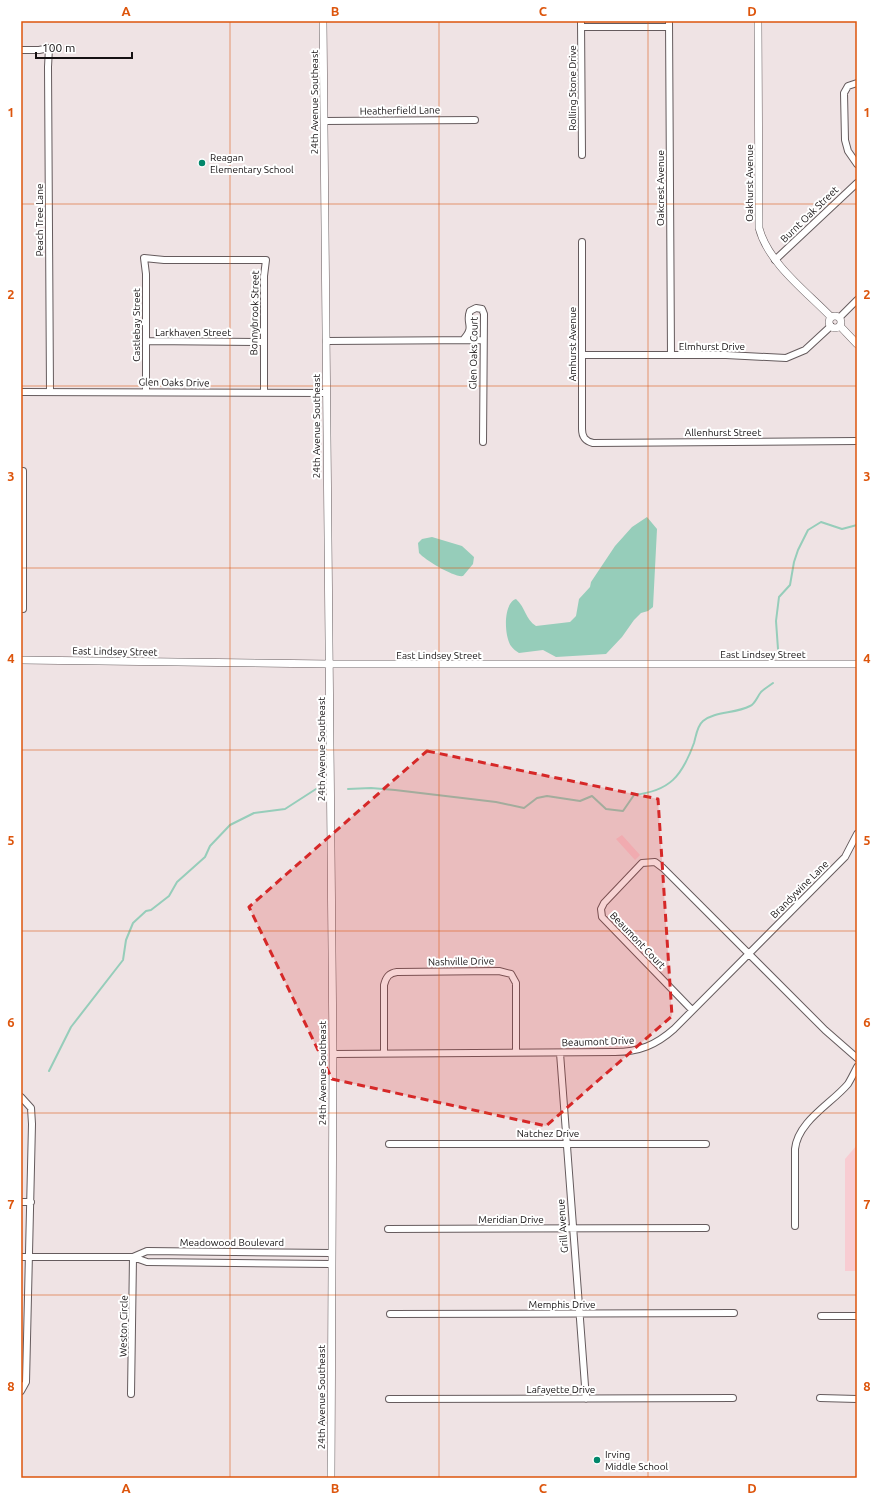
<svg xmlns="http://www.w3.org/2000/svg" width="878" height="1499" font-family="Ubuntu,sans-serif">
<rect width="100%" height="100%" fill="#efe3e4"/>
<path fill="#f8ccd2" d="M622 835 640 855 635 860 616 839Z
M857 1145V1271H845V1159Z"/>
<path fill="#96cdba" d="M647 517 657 529 653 607 648 611 641 613 634 620 622 637 606 654 556 657 543 650 519 653C516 651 513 649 511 646 504 636 503 603 516 599 526 608 525 619 536 626L570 622 576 616 579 599 590 587 591 582 615 546 632 527Z
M432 537 462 546 474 557 473 564 463 576C455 578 425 560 419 553L418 543 422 539Z"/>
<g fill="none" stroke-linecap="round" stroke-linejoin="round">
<path stroke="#96cdba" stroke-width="2" d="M778 649 776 621 779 597 790 585 794 562 798 550 808 530 821 522 842 529 857 525
M348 789 371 788 395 790 496 802 524 808 537 798 547 796 580 801 592 796 606 809 623 811 634 795C670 791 682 776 694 743 696 736 697 726 703 721 715 711 735 714 750 706 755 704 757 697 761 692 764 689 769 686 773 683
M49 1071 71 1027 123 960 126 940 133 923 146 911 151 910 169 896 177 882 205 857 210 846 230 825 254 813 285 809 316 789"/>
<defs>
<path id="minor" d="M581 21 582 155
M669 21 671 355
M582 27H669
M21 50H39L49 48 48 67 50 391
M857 83 848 86 844 93 845 140 848 151 857 164
M324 121 475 120
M582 242V429C582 437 585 441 593 443L857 441
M775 260 857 183
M840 317 857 300
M463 340C476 326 465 324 470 311L476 308 482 309 484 314 483 442
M147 341 263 342
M326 341 482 340
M582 355H726L786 358 805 350 831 326
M21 392 326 393
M146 392V274L144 258 164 260H266L264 276V393
M21 471H23V609H21
M692 1010 602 917 601 909 604 903 642 863 655 862 663 868 825 1030 857 1058
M384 1053V985C386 977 389 973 397 972L499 971 511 974 516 983V1052
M560 1053 586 1399
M333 1054 615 1052C639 1052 656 1045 674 1029L845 857 857 834
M21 1097 31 1108 32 1124 26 1382 21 1391
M389 1144H706
M21 1202H31
M795 1226V1149C798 1121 831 1104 848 1084 851 1079 854 1073 857 1067
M388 1229 706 1228
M21 1257H133L147 1262 331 1264
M133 1257 147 1251 331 1253
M390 1314 734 1313
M821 1316H857
M131 1394 133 1257
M820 1398 857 1399
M389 1399 733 1398"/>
<path id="tertiary" d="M323 21 333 1054 331 1478
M758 21 759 228C768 263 807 292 831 317
M829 322a6 6 0 1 1 12 0a6 6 0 1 1-12 0Z
M840 326 857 344
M21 660 330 664H857"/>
</defs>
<use href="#minor" stroke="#655b5d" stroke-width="8"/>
<use href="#tertiary" stroke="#655b5d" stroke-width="8"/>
<use href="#minor" stroke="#fff" stroke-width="6"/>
<use href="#tertiary" stroke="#fff" stroke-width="7"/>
</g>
<path fill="#d62828" fill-opacity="0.2" stroke="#d62828" stroke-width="3" stroke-dasharray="8 5" stroke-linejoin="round" d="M427 751 658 799 672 1016 546 1126 332 1079 249 907Z"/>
<path fill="none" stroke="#dd550c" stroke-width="1" stroke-opacity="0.55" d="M230 21V1478M439 21V1478M648 21V1478M21 204H857M21 386H857M21 568H857M21 750H857M21 931H857M21 1113H857M21 1295H857"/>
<g fill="#02876b" stroke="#fff" stroke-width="1.5">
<circle cx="202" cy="163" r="4"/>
<circle cx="597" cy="1460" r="4"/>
</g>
<g text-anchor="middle" stroke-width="4" stroke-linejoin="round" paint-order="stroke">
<g font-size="10" fill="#151112" stroke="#fff">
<text transform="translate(572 88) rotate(-90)" y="4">Rolling Stone Drive</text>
<text transform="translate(314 102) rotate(-90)" y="4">24th Avenue Southeast</text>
<text transform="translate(400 110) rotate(-1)" y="4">Heatherfield Lane</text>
<text transform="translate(749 183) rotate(-90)" y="4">Oakhurst Avenue</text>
<text transform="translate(660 188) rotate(-90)" y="4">Oakcrest Avenue</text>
<text transform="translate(809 214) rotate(-44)" y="4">Burnt Oak Street</text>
<text transform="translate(39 220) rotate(-90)" y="4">Peach Tree Lane</text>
<text transform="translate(254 313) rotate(-89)" y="4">Bonnybrook Street</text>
<text transform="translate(136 325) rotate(-90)" y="4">Castlebay Street</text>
<text x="193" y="336">Larkhaven Street</text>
<text transform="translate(572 344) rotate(-90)" y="4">Amhurst Avenue</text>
<text x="712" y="350">Elmhurst Drive</text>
<text transform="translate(473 353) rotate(-89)" y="4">Glen Oaks Court</text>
<text transform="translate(174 382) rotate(1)" y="4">Glen Oaks Drive</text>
<text transform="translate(316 426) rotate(-90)" y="4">24th Avenue Southeast</text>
<text x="723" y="436">Allenhurst Street</text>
<text transform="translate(115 651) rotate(1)" y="4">East Lindsey Street</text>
<text x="763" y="658">East Lindsey Street</text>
<text x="439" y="659">East Lindsey Street</text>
<text transform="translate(321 749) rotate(-90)" y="4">24th Avenue Southeast</text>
<text transform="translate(799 889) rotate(-45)" y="4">Brandywine Lane</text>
<text transform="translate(638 940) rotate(46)" y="4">Beaumont Court</text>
<text transform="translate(461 961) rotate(-1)" y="4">Nashville Drive</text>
<text transform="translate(598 1041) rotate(-2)" y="4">Beaumont Drive</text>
<text transform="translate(322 1073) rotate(-90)" y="4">24th Avenue Southeast</text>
<text x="548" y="1137">Natchez Drive</text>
<text x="511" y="1223">Meridian Drive</text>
<text transform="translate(562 1226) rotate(-94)" y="4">Grill Avenue</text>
<text x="232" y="1246">Meadowood Boulevard</text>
<text x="562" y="1308">Memphis Drive</text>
<text transform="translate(123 1326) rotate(-89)" y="4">Weston Circle</text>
<text x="561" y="1393">Lafayette Drive</text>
<text transform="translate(321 1397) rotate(-90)" y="4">24th Avenue Southeast</text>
</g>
<g font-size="10" fill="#151112" stroke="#fff" text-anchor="start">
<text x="210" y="161">Reagan<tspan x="210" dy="12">Elementary School</tspan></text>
<text x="605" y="1458">Irving<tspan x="605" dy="12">Middle School</tspan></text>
</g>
</g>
<rect width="878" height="1499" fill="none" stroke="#ffffff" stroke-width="44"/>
<path d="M36 52v6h96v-6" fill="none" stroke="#151112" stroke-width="2"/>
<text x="42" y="52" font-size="12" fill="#151112" stroke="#ffffff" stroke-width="3" paint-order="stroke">100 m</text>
<rect x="22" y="22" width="834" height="1455" fill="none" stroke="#dd550c" stroke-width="1.5"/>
<g font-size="13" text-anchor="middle" font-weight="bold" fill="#dd550c">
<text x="126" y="16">A</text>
<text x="335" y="16">B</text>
<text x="543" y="16">C</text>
<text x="752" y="16">D</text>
<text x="11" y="117">1</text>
<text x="867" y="117">1</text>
<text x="11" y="299">2</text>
<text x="867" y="299">2</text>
<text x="11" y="481">3</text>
<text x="867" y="481">3</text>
<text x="11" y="663">4</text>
<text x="867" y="663">4</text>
<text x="11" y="845">5</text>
<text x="867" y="845">5</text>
<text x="11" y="1027">6</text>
<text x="867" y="1027">6</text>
<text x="11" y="1209">7</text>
<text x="867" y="1209">7</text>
<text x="11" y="1391">8</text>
<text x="867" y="1391">8</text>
<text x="126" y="1493">A</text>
<text x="335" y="1493">B</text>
<text x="543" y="1493">C</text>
<text x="752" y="1493">D</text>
</g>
</svg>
